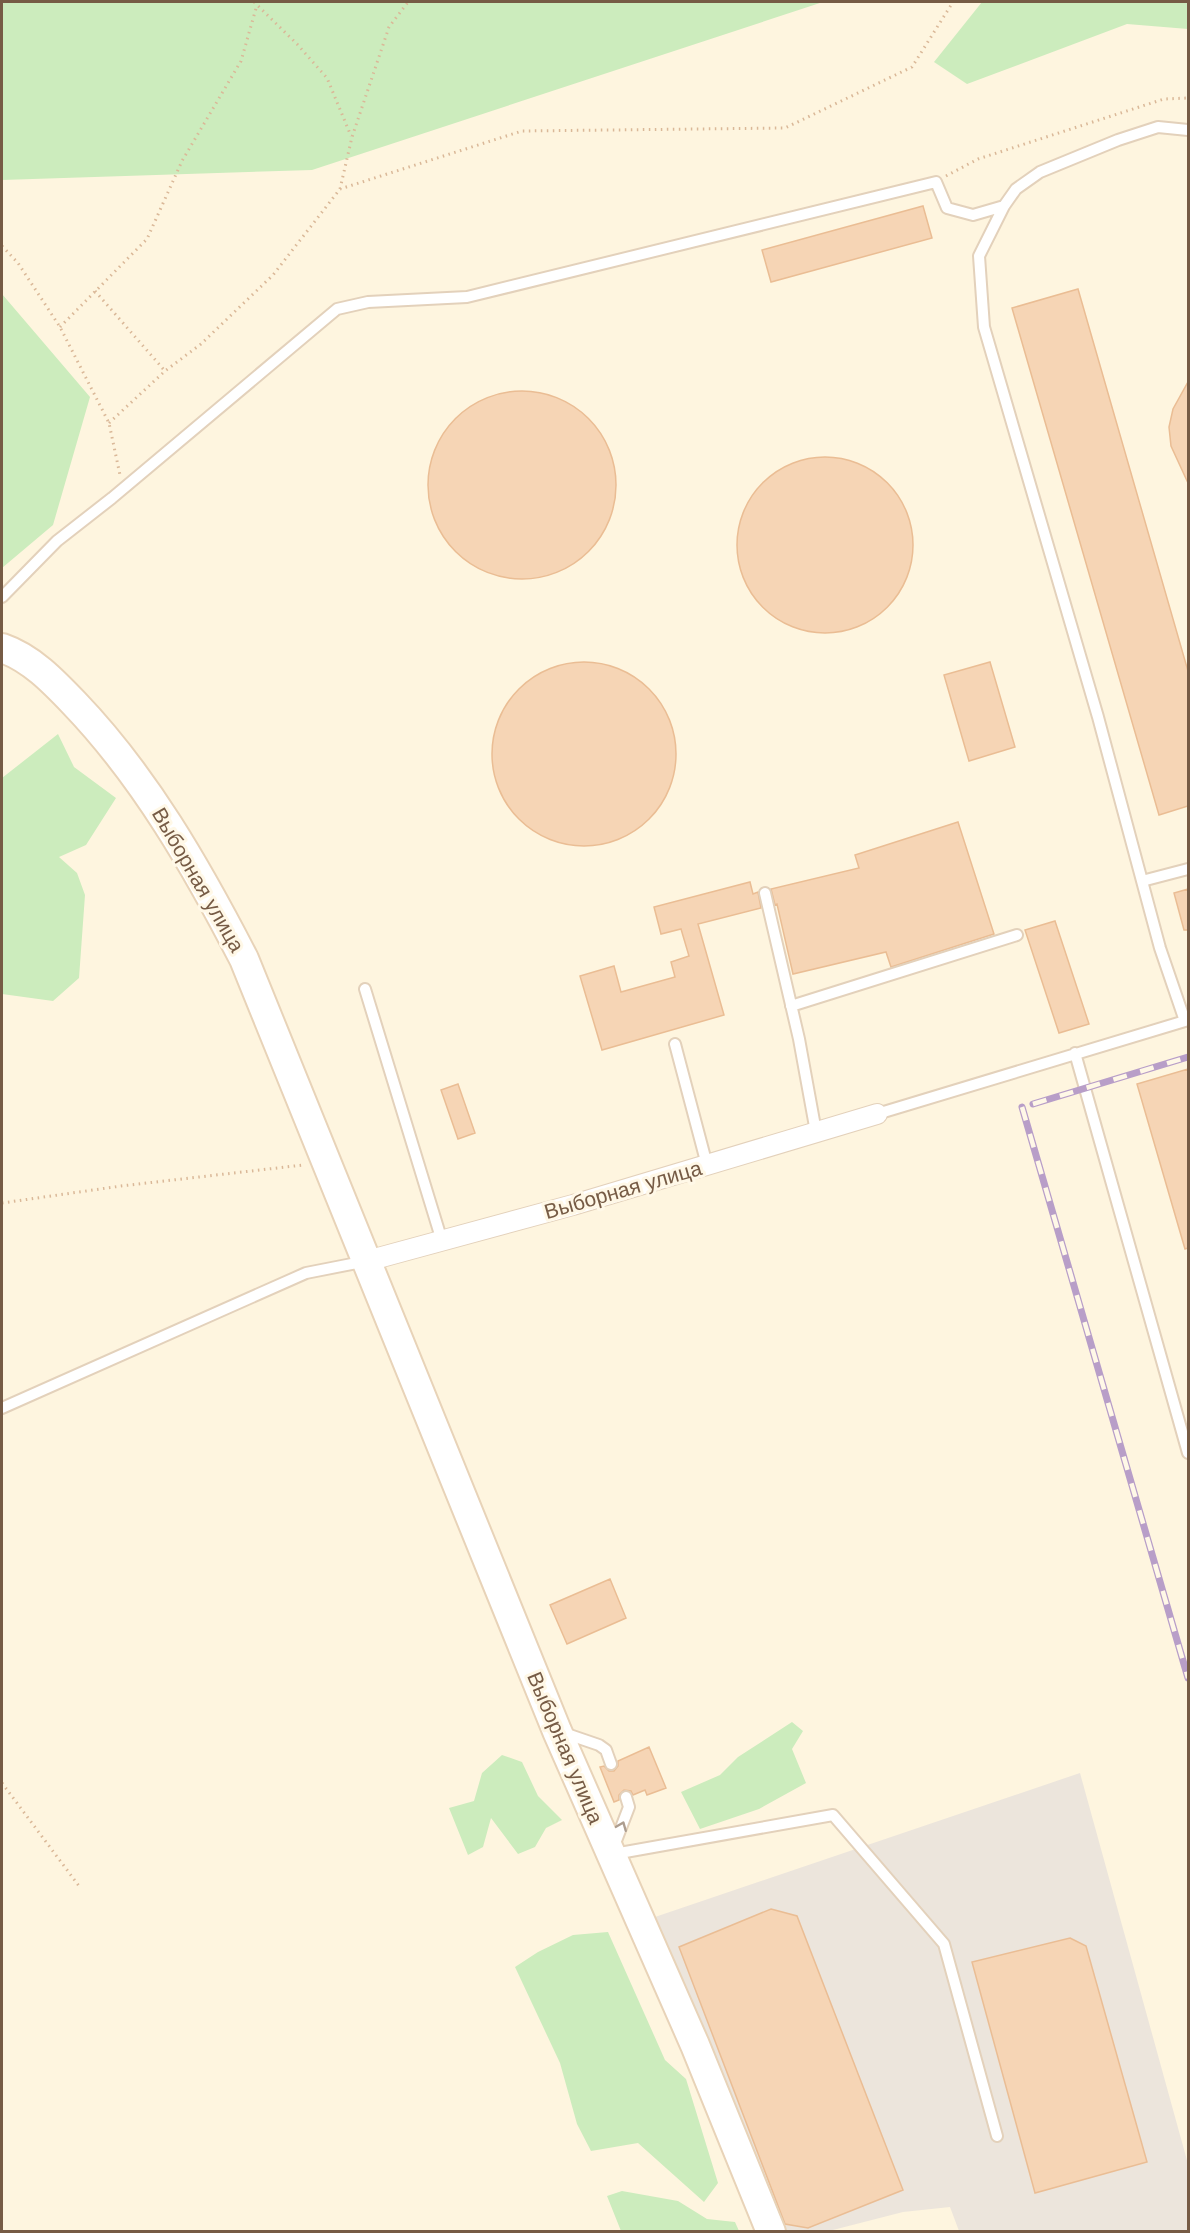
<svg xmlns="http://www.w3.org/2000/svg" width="1190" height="2233" font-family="Helvetica,sans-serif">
<rect width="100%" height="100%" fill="#fef5df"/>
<path fill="#ece5dc" d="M1080 1773 1188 2164V2231H959L950 2207 903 2212 829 2231H779L655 1917Z"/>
<path fill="#ccecbd" d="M2 2H823L312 170 2 180Z
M982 2H1188V29L1127 24 967 84 934 62Z
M2 294 90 397 53 525 2 568Z
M58 734 74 767 116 798 86 845 59 857 77 873 85 895 79 978 53 1001 2 994V778Z
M792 1722 803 1731 792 1749 806 1783 759 1809 700 1829 681 1792 720 1775 738 1757Z
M502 1755 522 1762 538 1796 562 1820 546 1828 535 1847 518 1854 491 1818 483 1847 468 1855 449 1808 474 1801 482 1773Z
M608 1932 665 2060 686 2079 718 2183 704 2202 638 2143 591 2151 577 2124 560 2063 515 1967 538 1952 573 1935Z
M622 2191 678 2201 707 2219 735 2222 739 2231H621L607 2196Z"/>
<path fill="#f6d5b5" stroke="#eabd94" stroke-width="1.5" d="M923 206 932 238 771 282 762 250Z
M1078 289 1188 671V806L1159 815 1012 308Z
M1188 382V483L1171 446 1169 427 1173 409Z
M428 485a94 94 0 1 1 188 0a94 94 0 1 1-188 0Z
M737 545a88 88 0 1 1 176 0a88 88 0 1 1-176 0Z
M492 754a92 92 0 1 1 184 0a92 92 0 1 1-184 0Z
M990 662 1015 747 969 761 944 675Z
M958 822 994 934 891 967 886 952 793 974 777 904 775 905 771 889 859 868 855 855Z
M750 882 753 894 758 892 761 908 698 924 724 1015 602 1050 580 976 614 966 621 992 675 977 671 962 689 956 681 929 661 934 654 907Z
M1188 889V930H1184L1174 893Z
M1055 921 1089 1024 1059 1033 1025 930Z
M1188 1069V1248L1185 1249 1137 1084Z
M458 1084 475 1133 458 1139 441 1090Z
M610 1579 626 1618 567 1644 550 1605Z
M649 1747 666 1788 647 1795 645 1790 633 1795 631 1791 624 1790 619 1795V1800L614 1802 600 1767 604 1766 609 1771H614L618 1766V1761Z
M771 1909 797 1916 903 2190 808 2228 785 2224 679 1947Z
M1070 1938 1086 1946 1147 2162 1035 2193 972 1962Z"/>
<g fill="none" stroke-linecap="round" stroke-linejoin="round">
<defs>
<path id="service" d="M2 597 57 541 112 498 337 309 368 302 467 297 936 182 947 208 973 215 1004 206
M1142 881 1188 869
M765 893 799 1039 816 1132
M365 989 442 1241
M791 1006 1017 935
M675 1044 707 1165
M1075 1053 1188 1453
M877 1114 1185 1021 1160 948 1098 717 984 327 979 256 1004 206 1016 189 1040 172 1118 140 1158 127 1188 130
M2 1408 306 1273 367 1261
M561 1732 599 1745 606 1750 611 1764
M614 1846 629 1807 626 1797
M614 1854 833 1815 944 1944 997 2136"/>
<path id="minor" d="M367 1261 573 1205 877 1114"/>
<path id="secondary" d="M2 648C31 658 53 681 74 703 145 777 197 868 244 959L557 1731 695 2045 771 2232"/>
</defs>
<use href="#service" stroke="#e3d1bb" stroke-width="14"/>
<use href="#minor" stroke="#e3d1bb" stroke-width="22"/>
<use href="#secondary" stroke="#e8d3b8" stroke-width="32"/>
<path stroke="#dab898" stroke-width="3" stroke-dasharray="1.5 4.5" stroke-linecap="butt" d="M254 2 297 44 327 78 351 136
M946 176 978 159 1164 99 1188 98
M340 189 352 137 389 27 408 2
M2 246 18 263 60 327 109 423 120 475
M95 291 165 371
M60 327 147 239 182 161 241 61 257 5
M109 423 165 371 201 344 273 275 340 189 522 131 785 128 912 67 953 2
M2 1203 121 1186 303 1165
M2 1783 79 1886"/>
<use href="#service" stroke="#fff" stroke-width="10"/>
<use href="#minor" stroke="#fff" stroke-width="20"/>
<use href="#secondary" stroke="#fff" stroke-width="28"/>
<defs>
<path id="rail" d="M1033 1104 1188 1057
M1022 1107 1188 1678"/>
</defs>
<use href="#rail" stroke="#b89ec8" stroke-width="7"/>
<use href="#rail" stroke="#fff8e7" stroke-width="4.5" stroke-dasharray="14" stroke-linecap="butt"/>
</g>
<defs><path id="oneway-chevron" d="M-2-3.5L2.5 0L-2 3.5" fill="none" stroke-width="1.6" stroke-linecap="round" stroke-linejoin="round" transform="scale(1.5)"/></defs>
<use stroke="#ad9d8f" href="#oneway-chevron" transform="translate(622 1826) rotate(-68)"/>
<g text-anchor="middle" stroke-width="6" stroke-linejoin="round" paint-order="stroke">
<g font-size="21" fill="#765b45" stroke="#fff8e7">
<text transform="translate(198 880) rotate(60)" y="7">Выборная улица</text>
<text transform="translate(623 1190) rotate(-16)" y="7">Выборная улица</text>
<text transform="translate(565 1748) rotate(67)" y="7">Выборная улица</text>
</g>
</g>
<rect width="1190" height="2233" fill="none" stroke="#765b45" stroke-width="6"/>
</svg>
